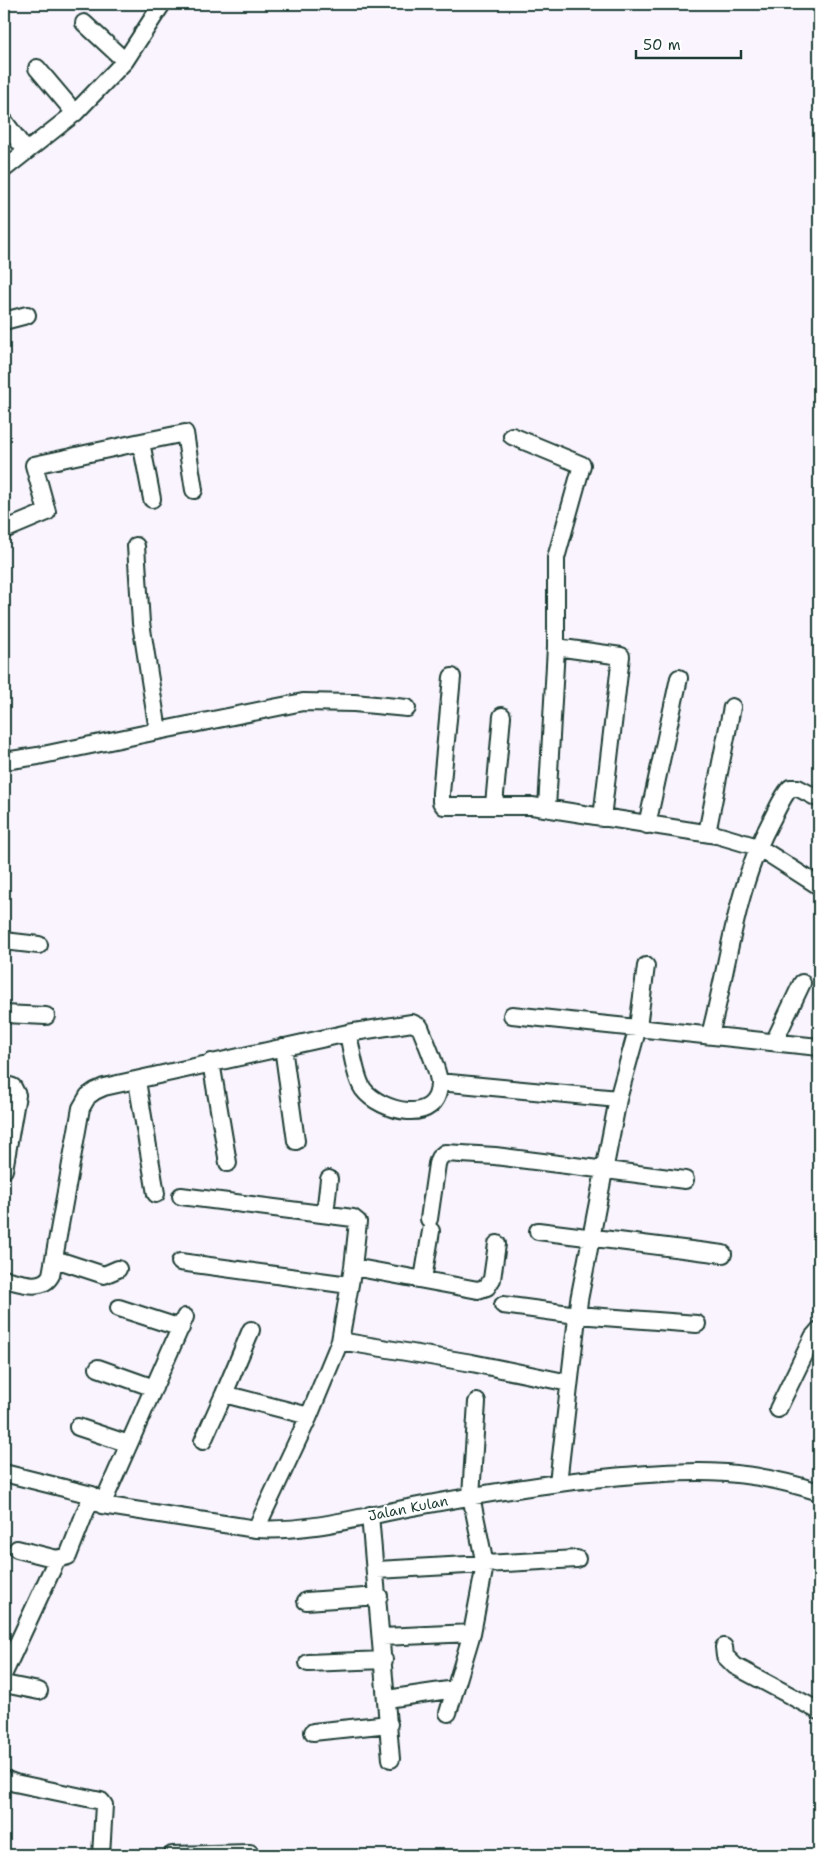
<svg xmlns="http://www.w3.org/2000/svg" width="823" height="1859" font-family="'Shantell Sans',sans-serif">
<rect width="100%" height="100%" fill="#f9f4fe"/>
<filter id="ink" filterUnits="userSpaceOnUse"><feTurbulence type="fractalNoise" baseFrequency=".02" numOctaves="2"/><feDisplacementMap in="SourceGraphic" scale="10" xChannelSelector="R" yChannelSelector="G"/><feConvolveMatrix kernelMatrix="1 2 1 2 8 2 1 2 1" color-interpolation-filters="sRGB"/></filter>
<g filter="url(#ink)">
<g fill="none" stroke-linecap="round" stroke-linejoin="round">
<defs>
<path id="minor" d="M84 23 125 61
M37 68 75 113
M4 121 26 151
M4 169 75 113 125 61 162 4
M4 321 27 315
M512 436 582 465 556 558V647L547 808
M141 442 185 433 194 490
M4 530 47 512 34 465 141 442 152 499
M556 647 621 656 602 818
M452 677 441 793V802L444 806H532L717 835 758 847 819 886
M158 731 303 702 354 703 407 708
M4 761 38 756 158 731 141 623 136 546
M494 805 502 716
M647 825 679 678
M707 833 732 707
M4 941 39 945
M4 1014 46 1016
M512 1015 819 1047
M710 1035C729 963 735 888 771 821 777 810 782 797 790 788H798L819 799
M774 1042 802 983
M283 1047 296 1141
M211 1062 228 1163
M137 1081 156 1194
M439 1082 618 1099
M4 1084 13 1087 17 1095 4 1170
M181 1196 353 1218 358 1222 353 1267 340 1341
M325 1214 329 1179
M429 1219 437 1164 439 1158 445 1153 495 1156 685 1180
M538 1231 723 1254
M55 1259 104 1275 118 1269
M180 1262 349 1285
M353 1267 478 1290 487 1287 492 1279 497 1244
M4 1279C19 1282 42 1292 51 1275L81 1108 88 1096 95 1091 104 1087 348 1033 412 1023 420 1027C425 1040 438 1069 439 1082 440 1127 380 1112 363 1089 355 1077 351 1047 348 1033
M423 1279 431 1231
M503 1305 577 1315 697 1324
M119 1308 181 1328
M98 1368 154 1388
M224 1394 251 1330
M778 1409 813 1337 819 1330
M78 1427 129 1444
M203 1441 224 1394 309 1416
M4 1473 92 1495 102 1505 256 1529C310 1532 360 1517 413 1507 476 1495 539 1484 603 1478 683 1470 741 1466 819 1492
M558 1483 579 1300 618 1099 638 1027 646 966
M102 1505 185 1317
M370 1515 391 1759
M256 1529 309 1416 340 1341 472 1363 569 1383
M17 1549 57 1559 68 1556 92 1495
M377 1570 577 1559
M306 1601 379 1596
M382 1637 472 1633
M724 1647 725 1656 735 1666 819 1711
M308 1663 384 1660
M4 1673 57 1559
M4 1684 39 1691
M387 1699 455 1689
M448 1713 472 1633 485 1565 471 1496 477 1402
M313 1732 389 1724
M4 1779 15 1783 101 1801 104 1805 101 1855
M172 1855 250 1853"/>
</defs>
<use href="#minor" stroke="#1f3d34" stroke-width="20"/>
<use href="#minor" stroke="#fff" stroke-width="16"/>
</g>
</g>
<g text-anchor="middle" stroke-width="4" stroke-linejoin="round" paint-order="stroke">
<g font-size="14" fill="#1f3d34" stroke="#fff">
<text transform="translate(408 1508) rotate(-11)" y="5">Jalan Kulan</text>
</g>
</g>
<rect width="823" height="1859" fill="none" stroke="#fff" stroke-width="20"/>
<rect x="10" y="10" width="803" height="1839" fill="none" stroke="#1f3d34" stroke-width="2" filter="url(#ink)"/>
<path d="M636 50v8h105v-8" fill="none" stroke="#1f3d34" stroke-width="2.5"/>
<text x="643" y="50" font-size="15" fill="#1f3d34" stroke="#ffffff" stroke-width="4" paint-order="stroke">50 m</text>
</svg>
